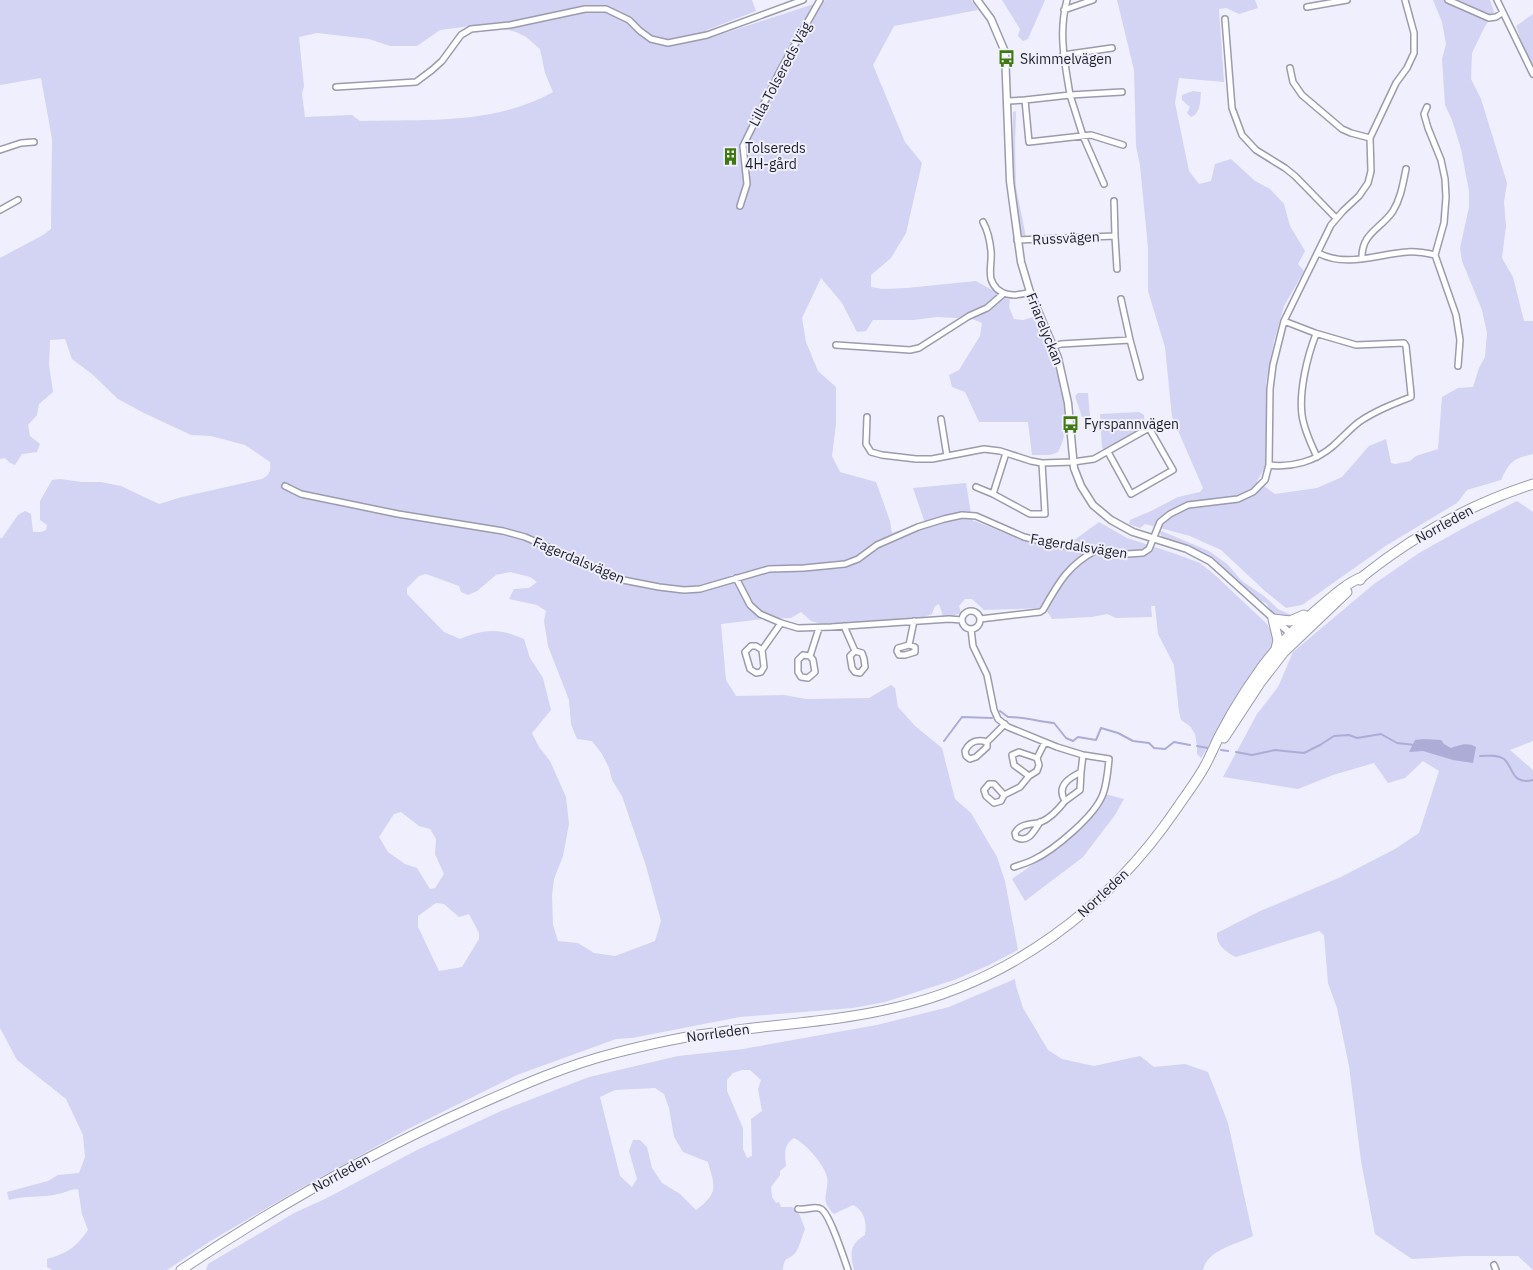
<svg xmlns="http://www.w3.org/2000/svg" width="1533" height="1270" font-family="'IBM Plex Sans',sans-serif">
<rect width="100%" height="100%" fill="#efeffe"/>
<path fill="#d3d3f4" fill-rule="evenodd" d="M0 0H752L756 11 707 30 710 38 826 0H971L978 10 894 26 873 65 905 142 922 163 906 233 891 258 871 275V287L883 289 907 288 976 281 1010 300 1009 307 1014 319 1023 320 1033 317C1052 352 1079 414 1058 452L1050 455H1032L1028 422H979L965 392 952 387 949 375 959 370 980 336 982 323 965 316 957 318 937 317 913 320H873L866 331 857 332 842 303 821 278 802 318 806 342 818 371 836 387V424L832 456 840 472 876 482 890 521 892 533 925 523 913 488 966 483 972 520 1029 543 1062 549 1099 522 1127 538 1173 553 1200 563 1216 576 1267 624 1274 636 1275 645 1233 705 1201 758 1197 754V746L1195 734 1190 726 1181 720 1179 712 1174 665 1158 634 1155 606H1151L1152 617 1116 618 1107 614 1092 617 1052 619 1045 608 984 610 972 599H965L959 606 961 613 949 617 943 616 939 604 935 606 932 614 921 618 897 620 830 626 811 621 801 612 791 618 763 619 721 624 726 680 736 696 784 695 806 699 869 698 891 685 895 688 898 707 915 726 942 748 955 799 971 813 997 857 1005 881 1018 950 987 966 954 980 885 1002 853 1008 740 1017 632 1038 616 1039 517 1075 408 1129 294 1192 209 1242 167 1270H52L47 1267V1259C68 1253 76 1247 88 1230L82 1214 78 1189C70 1189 65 1193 58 1194 42 1198 26 1195 9 1200L7 1192 48 1181 58 1175 79 1173 85 1157 83 1135 66 1099 17 1060 0 1028V538H2L18 515 25 511 31 514 33 532H41L46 530 47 525 40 520V501L52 480 60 479 82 482H101L121 486 159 504 182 497 262 479C270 475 271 471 270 462L245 445 211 436 191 435 142 412 118 399 92 374 72 359 65 339 50 340 49 365 53 392 39 404 37 415 28 425 30 436 40 444 37 452 22 454 15 465 10 463 5 458 0 459V258L43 235 51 229 52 139 41 78 0 85ZM485 24 516 32 526 37 540 49 545 73 553 92C494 125 426 119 360 121L352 115 305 117 302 94 304 86 299 37 317 33 369 39 390 46H417L440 30ZM510 572 530 577 537 582 529 588 514 589 509 599 537 605 546 611 544 621 548 646 569 700 571 724 577 739 592 741 602 754 609 768 612 780 622 796 646 866 661 921 655 941 615 956 594 953 578 943 558 941 553 925 552 895 554 879 563 856 569 824 566 797 550 761 539 747 532 733 551 710 543 678 530 658 524 639C500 628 484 629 460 639L444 632 407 594V588L419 576 426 574 459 586 461 592 468 595 477 591 496 575ZM401 812 419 826 430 829 436 839 435 854 444 874 435 888 430 889 417 868 405 864 388 852 379 837 394 814ZM436 903 444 904 459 917 469 914 479 933V939L462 967 439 971 418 927V916Z
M1002 0H1045L1028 39 1023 41 1018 36 1020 29Z
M1117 0H1255L1258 8 1239 14 1226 8 1219 9 1224 82 1179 78 1175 103 1189 171 1199 184 1211 181 1215 164 1231 159 1255 181 1270 189 1284 204 1290 226 1305 251 1298 264 1304 271 1284 306 1274 341 1266 383V466L1257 481 1275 494 1317 488 1342 477 1369 446 1386 439 1391 463 1395 464 1410 461 1416 456 1438 449 1442 397 1458 388 1473 387 1479 368 1485 357 1487 333 1482 310 1462 261 1460 248 1469 207V191L1461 149 1452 120 1445 105 1442 59 1446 44 1442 22 1433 0H1490L1494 12 1484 28 1472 53 1471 79 1481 99 1507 183 1504 202 1506 226 1502 258 1513 277 1524 321H1533V454C1513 459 1510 461 1501 480L1467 490 1457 503 1387 545 1302 605 1286 608 1265 591 1221 550 1190 536 1145 524 1140 528 1129 524 1130 520 1151 511 1178 497 1200 492 1203 488 1172 417 1165 347 1148 291V248L1140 165 1136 146 1134 70Z
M1533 14V65L1522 44 1516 26Z
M1193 91 1201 92C1200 101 1201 113 1191 117L1187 113 1190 107 1182 100V95Z
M1016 111 1015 146 1016 187 1026 237H1025L1020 234 1013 175V112Z
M1078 393H1088L1090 417H1082L1075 396Z
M1139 412 1144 415 1145 429 1105 451 1102 448 1100 414Z
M1517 501 1533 512V741L1510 750 1533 770V1270L1518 1256H1464L1412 1259 1375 1234 1361 1161 1349 1066 1337 1008 1328 983 1324 935 1319 931 1236 957C1226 952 1216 945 1217 933L1258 912 1341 877 1395 849 1419 833 1439 771 1423 761 1405 778 1388 783 1374 763 1333 775 1298 789 1223 777 1257 714 1278 687 1293 652 1374 584 1419 553 1469 525Z
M1159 530 1209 551 1227 564 1242 581 1264 596 1278 609 1296 617H1279L1271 611 1266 603 1261 601 1251 593 1216 561 1190 547 1162 537 1159 531Z
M1105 794 1124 799 1115 815 1083 857 1025 901 1012 879C1042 858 1089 828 1105 794Z
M1015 979 1016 986 1023 1008 1048 1050 1062 1059 1094 1066 1140 1056 1154 1067 1185 1064 1208 1072 1228 1123 1253 1236C1237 1244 1207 1250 1203 1270H854C850 1253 849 1245 865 1235 867 1223 865 1211 853 1205L834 1214C818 1199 830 1192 827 1177 824 1164 806 1144 794 1138 783 1145 785 1154 786 1166L780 1171V1175L771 1187 772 1197 776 1203 779 1202 781 1207H792L799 1213 805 1229C802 1236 800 1245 796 1252 789 1261 784 1255 783 1270H206L208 1264 294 1213 325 1199 419 1149 501 1111 589 1077 678 1056 743 1049 877 1025 949 1007ZM742 1070H750L761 1080 758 1089 762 1111 751 1119 752 1156 747 1158 743 1149V1128L727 1091V1080L733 1073ZM655 1088 664 1094 669 1108 674 1137 683 1152 708 1162C715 1188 719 1192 696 1210L680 1194 662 1183 652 1168 647 1147 640 1140H633L629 1151 637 1179 632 1187 620 1176 600 1097 615 1090Z"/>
<path fill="#acacd6" d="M1423 739 1441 740 1444 744 1451 748C1460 745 1467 742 1476 747L1473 763 1453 760 1423 751 1409 752 1415 740Z"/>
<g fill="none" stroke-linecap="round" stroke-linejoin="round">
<path stroke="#acacd6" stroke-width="2" d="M1000 711 1008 717C1020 716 1040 722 1054 723L1066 738 1073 741 1078 737 1096 740 1101 728 1118 733 1133 741 1149 743 1154 748 1165 749 1174 742 1190 745
M944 741 962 717 992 718
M1197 746 1208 748
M1221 750 1228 751
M1236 752 1252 755 1275 750 1304 753 1320 745 1334 736 1349 735 1357 738 1381 734 1397 743 1415 745
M1480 756C1488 756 1497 754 1504 759 1514 768 1511 785 1533 780"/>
<defs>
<path id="minor" d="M1067 0C1058 33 1065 63 1070 95L1122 92
M1448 0 1489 18 1496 17 1502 13
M1497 0 1533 74
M1307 7 1347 0
M1064 10 1093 0
M1225 19 1232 108 1242 135 1256 150 1285 168 1295 176 1336 218
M1063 55 1112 48
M1290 68 1293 82 1302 95 1342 129 1351 133 1370 138
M336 87 416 82 432 70 442 61 461 35 471 29 510 25 585 9H606L629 20 640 31 651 39 668 43 707 35 803 0
M1025 100 1070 95 1083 136 1104 184
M1008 101 1025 100 1029 142 1091 135 1123 145
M1427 107 1424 114 1428 128 1441 160 1445 179 1446 197 1444 223 1435 255 1456 315 1460 340 1458 366
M0 150 21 143 34 142
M1114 201 1115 236
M740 206 747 184 743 146 781 69 820 0
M0 210 18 200
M983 222C988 231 990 241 991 251 992 260 989 270 991 279 997 297 1015 297 1030 292
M1017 240 1115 236 1117 269
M1318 253C1347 268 1378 254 1407 252 1416 251 1426 253 1435 255
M1362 259C1361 233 1381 229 1393 211 1401 198 1403 183 1406 169
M1316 334C1307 357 1299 391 1302 415 1304 430 1311 444 1317 457
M1130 340 1140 377
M836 345 910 350 919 348 969 316 987 308 1003 294
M1054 346 1061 344 1130 340 1121 299
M867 417 866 444 871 452 882 455 916 459H932L984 449 1000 451 1031 461 1042 463 1073 462 1094 459 1149 428 1173 470 1131 494 1108 452
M941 419 947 456
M1006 453 993 494 1030 514H1045L1042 463
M1269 465C1292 468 1316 461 1333 446 1342 438 1350 429 1359 422 1375 411 1393 404 1411 397V394L1406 346 1404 343 1356 345 1315 333 1284 321
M285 486 301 494 398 514 503 531 525 537 623 580 659 587 684 590 700 589 769 569 804 568 845 564 858 559 877 545 918 527 944 519 962 515 976 516 1024 537 1056 545 1127 554 1143 553 1149 549 1160 522 1170 514 1188 505 1238 499 1253 492 1265 480 1269 465 1270 389 1273 365 1284 321 1331 225 1343 211 1359 196 1368 183 1371 171 1370 138 1396 83 1407 68 1414 53V33L1405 0
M976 487 993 494
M736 578 750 605 760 614 781 623 798 628 831 627 949 619 962 620
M962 620a9 9 0 1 1 18 0a9 9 0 1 1-18 0Z
M980 619 1040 612 1043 610C1058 584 1068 565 1095 551
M844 626 855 651 850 656 852 668 855 672 860 673 865 667 864 659 862 653 855 651
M971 629 973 646 987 675 994 710 998 719 1008 727 1057 747 1083 755 1109 759C1108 770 1107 783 1103 794 1095 816 1054 850 1033 860 1027 863 1020 865 1014 867
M909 645 915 647V652L905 655H899L897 651 898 648 909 645 914 621
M762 650 756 646H751L745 652 750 669 756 673 761 672 764 667 762 650 781 623
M810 656 813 660 815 672 808 678 801 677 798 672V660L803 655 810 656 819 628
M987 742V747L976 757 970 759 966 756 965 751C970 741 977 739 987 742L1005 724
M1029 776 1014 765 1012 755 1019 752 1037 758
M1004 795 1001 801 994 803 986 796 984 790 989 784H994L1004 795 1020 787 1029 776 1037 771 1039 765 1037 758 1045 742
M1065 801 1080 790 1081 772
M1040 822C1034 831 1028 844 1016 837L1015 833C1020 823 1032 825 1041 822 1051 818 1058 810 1065 801 1056 786 1069 778 1081 772L1083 755
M798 1209C805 1211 815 1205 821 1209 830 1214 844 1259 848 1270
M1494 1265 1496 1270"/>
<path id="tertiary" d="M977 0 991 19 1005 52 1010 181 1021 262 1030 292 1058 358 1068 403 1074 468 1081 486 1093 505 1111 520 1133 532 1187 549 1210 561 1292 635"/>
<path id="trunk" d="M1360 580 1362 577C1413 536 1471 504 1533 484
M1276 649 1278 640 1273 619 1290 621 1304 615
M1224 738 1260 683 1284 652 1347 592
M181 1270C275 1207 372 1152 475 1106 520 1086 567 1065 615 1053 650 1044 685 1036 721 1032 780 1024 840 1021 898 1007 953 994 1007 969 1053 936 1102 901 1143 858 1177 808 1187 793 1200 777 1208 760 1222 728 1241 696 1262 667 1279 644 1299 624 1321 606 1334 595 1347 583 1362 577"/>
</defs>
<use href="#minor" stroke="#9b9bad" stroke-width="8"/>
<use href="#tertiary" stroke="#9b9bad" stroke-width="9"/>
<use href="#trunk" stroke="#9b9bad" stroke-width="11"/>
<use href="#minor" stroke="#fff" stroke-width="5"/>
<use href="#tertiary" stroke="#fff" stroke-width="6"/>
<use href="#trunk" stroke="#fff" stroke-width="9"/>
</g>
<defs>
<symbol id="bus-bare" viewBox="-9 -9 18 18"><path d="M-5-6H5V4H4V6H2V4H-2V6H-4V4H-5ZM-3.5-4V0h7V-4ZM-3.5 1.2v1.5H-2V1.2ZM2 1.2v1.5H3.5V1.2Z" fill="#3f780d" stroke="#efeffe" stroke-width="2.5" paint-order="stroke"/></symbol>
<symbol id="building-bare" viewBox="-9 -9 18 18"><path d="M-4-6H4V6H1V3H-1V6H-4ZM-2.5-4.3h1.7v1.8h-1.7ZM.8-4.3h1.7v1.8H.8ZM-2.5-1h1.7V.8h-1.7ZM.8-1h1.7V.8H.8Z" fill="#3f780d" stroke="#efeffe" stroke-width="2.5" paint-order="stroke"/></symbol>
</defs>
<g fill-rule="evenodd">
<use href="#bus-bare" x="994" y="46" width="25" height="25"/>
<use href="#building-bare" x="718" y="144" width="25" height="25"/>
<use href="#bus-bare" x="1058" y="412" width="25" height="25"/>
</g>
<g text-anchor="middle" stroke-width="4" stroke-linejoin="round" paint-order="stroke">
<g font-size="14" fill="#1e1e25" stroke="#efeffe" text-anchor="start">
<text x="1020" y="64">Skimmelvägen</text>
<text x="745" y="153">Tolsereds<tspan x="745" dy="16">4H-gård</tspan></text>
<text x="1084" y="429">Fyrspannvägen</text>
</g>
<g font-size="14" fill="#1e1e25" stroke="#efeffe">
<text transform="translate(780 74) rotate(-62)" y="5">Lilla Tolsereds Väg</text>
<text transform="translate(1066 238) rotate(-3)" y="5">Russvägen</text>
<text transform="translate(1045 329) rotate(68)" y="5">Friarelyckan</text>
<text transform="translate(1444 524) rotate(-29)" y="5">Norrleden</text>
<text transform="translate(1079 546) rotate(9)" y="5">Fagerdalsvägen</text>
<text transform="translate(579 560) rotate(23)" y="5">Fagerdalsvägen</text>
<text transform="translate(1103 893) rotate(-43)" y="5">Norrleden</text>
<text transform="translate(718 1033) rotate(-8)" y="5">Norrleden</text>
<text transform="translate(341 1173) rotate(-29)" y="5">Norrleden</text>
</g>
</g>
</svg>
